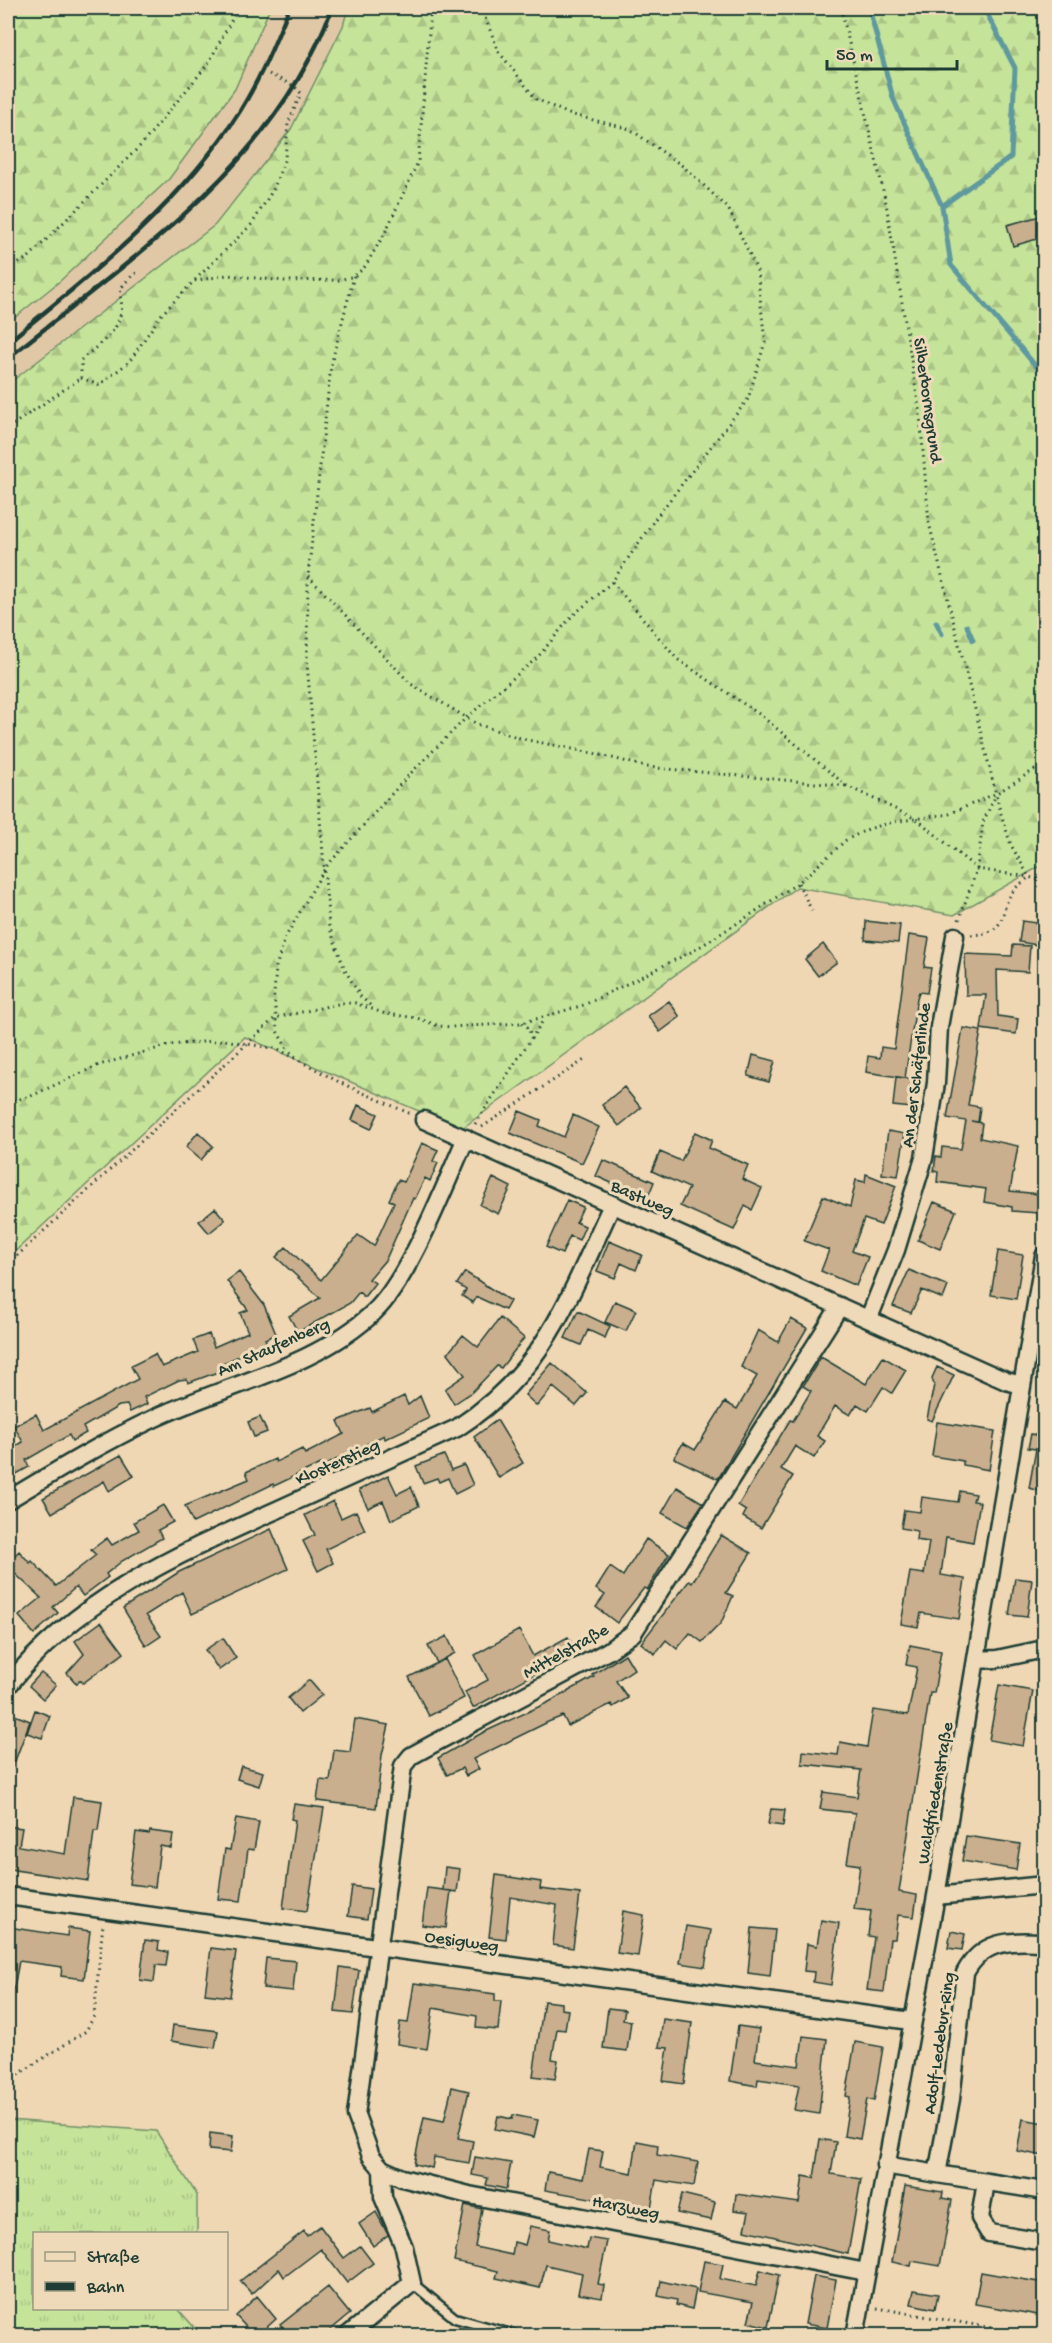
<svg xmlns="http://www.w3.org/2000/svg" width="1052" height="2343" font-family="'Gochi Hand',sans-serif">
<defs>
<pattern id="grass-tufts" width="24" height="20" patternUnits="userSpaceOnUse" patternTransform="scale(1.5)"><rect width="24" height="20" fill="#c6e39a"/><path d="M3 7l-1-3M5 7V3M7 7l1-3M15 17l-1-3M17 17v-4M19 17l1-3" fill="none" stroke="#aac485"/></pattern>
<pattern id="forest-firs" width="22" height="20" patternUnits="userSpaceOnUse" patternTransform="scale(1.5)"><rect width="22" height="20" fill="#c6e39a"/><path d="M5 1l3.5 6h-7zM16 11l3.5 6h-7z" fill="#aac485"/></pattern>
</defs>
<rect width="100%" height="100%" fill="#efd7b4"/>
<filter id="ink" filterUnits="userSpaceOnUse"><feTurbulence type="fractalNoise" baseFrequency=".0167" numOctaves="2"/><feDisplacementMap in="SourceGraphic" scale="12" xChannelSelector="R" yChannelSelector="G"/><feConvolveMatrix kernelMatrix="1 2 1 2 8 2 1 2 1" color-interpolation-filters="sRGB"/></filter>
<g filter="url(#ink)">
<path fill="#e0c8a6" d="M270 8H348L343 26 291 129 215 225 8 384V323L60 281 235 89Z"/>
<path fill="url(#grass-tufts)" stroke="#729067" stroke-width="1.5" d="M8 2120 156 2131 197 2195V2233L34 2234V2308L178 2309 201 2335H8Z"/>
<path fill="url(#forest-firs)" stroke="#729067" stroke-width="1.5" d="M8 8H270L235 89 169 179 60 281 8 323Z
M348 8H1044V864L954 915 797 887 461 1129 245 1037 8 1258V384L215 225 291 129 343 26Z"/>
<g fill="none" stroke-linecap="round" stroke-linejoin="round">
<path stroke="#5e999e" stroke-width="5" d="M869 8 893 98 942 206
M984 8 1015 68 1011 157 942 206 951 265 1044 376
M936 622 942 634
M967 626 973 640"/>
</g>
<path fill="#c9af8d" stroke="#1f3d34" stroke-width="1.5" d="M1044 215V237L1013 246 1007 225Z
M866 921 900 925 898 943 865 940Z
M1022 921 1044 924V946L1019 942Z
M909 935 929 938 924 967 931 968 927 993 919 992 917 998 905 1078 866 1072 868 1056 880 1058 881 1047 894 1049Z
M823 944 837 962 818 976 805 959Z
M1013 945 1030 946 1028 972 997 970 998 1016 1018 1019 1016 1034 981 1029 986 995H966L965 954 1012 956Z
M669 1001 680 1017 660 1032 648 1016Z
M963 1028 981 1031 968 1105 980 1107 978 1122 971 1121 982 1123 980 1138 1018 1146 1010 1191 1039 1194 1038 1213 1012 1211V1207L984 1202 986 1189 937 1182 938 1172 934 1171 936 1156 941 1157 942 1147 961 1149 966 1121 947 1118Z
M753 1055 775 1061 769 1082 748 1076Z
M896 1077 915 1079 912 1108 893 1106Z
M624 1087 641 1108 619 1126 602 1105Z
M358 1105 378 1114 371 1129 352 1120Z
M519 1111 541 1120 539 1126 564 1137 573 1115 599 1127 582 1163 510 1133Z
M888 1131 905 1134 898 1176 882 1174Z
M198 1132 213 1146 201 1160 186 1147Z
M695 1132 712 1140 709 1148 748 1165 742 1179 762 1188 752 1210 745 1206 734 1230 680 1206 689 1188 652 1171 660 1152 681 1161Z
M422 1143 438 1150 433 1161 438 1163 430 1181 425 1178 415 1199 413 1198 386 1259 369 1279 375 1283 364 1297 359 1292 350 1303 298 1332 289 1316 320 1298 276 1257 286 1247 321 1280 358 1235 374 1246 394 1202 389 1200 398 1180 404 1182Z
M603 1160 654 1182 647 1199 596 1176Z
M866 1174 896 1186 881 1225 864 1219 852 1251 868 1257 856 1286 821 1271 829 1250 804 1241 823 1196 850 1207 856 1180 865 1182Z
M493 1178 511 1187 498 1214 480 1205Z
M567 1200 583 1207 576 1222 585 1226 579 1240 570 1236 562 1254 546 1247Z
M934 1202 956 1211 940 1249 918 1240Z
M215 1208 225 1220 209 1233 199 1221Z
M609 1241 642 1255 636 1270 621 1263 615 1278 597 1271Z
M998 1251 1023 1255 1016 1299 991 1295Z
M909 1270 948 1286 943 1299 922 1290 911 1313 893 1306Z
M239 1272 264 1305 276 1334 265 1339 267 1344 261 1347 263 1353 249 1359 246 1353 221 1364 223 1370 188 1383 187 1379 179 1380 144 1397 147 1404 130 1412 127 1405 119 1406 83 1427 86 1433 72 1441 69 1435 26 1460 29 1467 13 1476 8 1466V1451L23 1442 14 1426 36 1414 44 1430 138 1379 131 1366 155 1354 162 1367 198 1352 193 1340 209 1334 214 1347 248 1332 240 1313 248 1310 227 1281Z
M465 1272 510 1301 505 1310 477 1297 473 1303 462 1296 466 1290 457 1284Z
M615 1301 636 1310 626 1331 605 1322Z
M578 1311 610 1326 605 1338 588 1330 581 1345 565 1338Z
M500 1318 524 1338 501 1368 497 1366 472 1392 454 1404 445 1389 465 1375 448 1353 463 1335 478 1347Z
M791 1319 807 1328 718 1479 674 1458 683 1443 695 1450 725 1402 737 1409 757 1376 741 1367 758 1330 778 1342Z
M821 1357 866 1384 883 1357 906 1370 892 1393 883 1387 868 1411 857 1404 850 1415 835 1406 817 1436 825 1441 814 1458 795 1446 781 1469 793 1476 761 1528 743 1517 746 1511 738 1506 790 1420 793 1421 811 1391 803 1386Z
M552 1363 587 1393 576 1406 553 1387 537 1406 525 1395Z
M937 1367 954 1375 932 1421 927 1419 934 1385 932 1378Z
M404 1396 408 1405 420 1396 429 1418 385 1439 384 1435 322 1467 320 1464 274 1486 273 1484 193 1523 185 1506 249 1479 246 1472 275 1459 276 1462 302 1449 305 1454 344 1434 338 1421 370 1408 372 1412Z
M260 1417 267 1432 254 1437 248 1422Z
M497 1420 523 1463 499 1478 474 1437Z
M937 1422 995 1431 989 1470 963 1465V1461L932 1456Z
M1031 1434 1044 1437V1492L1029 1488 1036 1449 1028 1448Z
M121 1455 134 1476 109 1491 104 1481 52 1513 43 1498Z
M444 1455 451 1470 464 1465 473 1485 455 1494 448 1478 439 1482 437 1478 423 1483 416 1466Z
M388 1475 397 1494 411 1487 419 1506 391 1520 383 1501 368 1508 359 1490Z
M677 1487 703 1503 687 1527 662 1513Z
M960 1491 975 1494 973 1501 980 1502 973 1542 946 1537 941 1575 965 1579 959 1619 921 1613 918 1627 901 1624 910 1572 924 1574 929 1542 916 1540 917 1531 901 1528 904 1510 920 1512 922 1497 958 1502Z
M333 1501 341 1518 356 1511 365 1530 326 1549 333 1563 318 1571 303 1541 315 1535 305 1515Z
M163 1505 173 1522 158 1530 162 1538 122 1561 106 1574 108 1577 83 1596 76 1587 53 1607 58 1613 34 1634 19 1616 41 1598 8 1567V1562L19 1551 30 1563 32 1561 56 1586 96 1555 91 1550 107 1538 112 1545 139 1530 134 1522Z
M271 1529 288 1569 192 1614 182 1592 146 1615 161 1636 146 1646 123 1608 179 1572Z
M721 1535 751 1553 726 1593 733 1596 721 1623 702 1642 690 1633 677 1649 666 1640 655 1654 641 1643 689 1581 692 1583Z
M646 1539 669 1554 647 1590 644 1588 617 1623 596 1607 605 1595 596 1589 610 1567 623 1576Z
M1015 1578 1032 1580 1027 1617 1009 1615Z
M101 1622 124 1653 83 1683 80 1680 77 1684 67 1673 84 1654 75 1641Z
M519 1630 533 1656 568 1637 576 1651 473 1708 465 1692 488 1680 475 1655Z
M447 1636 455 1653 437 1663 428 1646Z
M223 1638 236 1658 219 1670 205 1650Z
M910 1645 941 1651 934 1693H930L899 1892 917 1895 914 1917 898 1915 895 1939H890L884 1992 867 1990 874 1937 868 1936 871 1911 854 1909 860 1865 847 1863 855 1813 820 1809 823 1792 857 1797 861 1770 802 1764 803 1751 838 1755 840 1742 867 1747 873 1710 908 1715 917 1667 906 1665Z
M625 1654 634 1669 616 1681 628 1698 613 1707 611 1704 568 1726 563 1716 548 1722 473 1759 479 1769 466 1776 462 1768 447 1775 438 1758 482 1733 549 1702 594 1677 592 1675Z
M445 1659 464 1698 429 1716 409 1677Z
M41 1673 56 1685 43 1699 29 1686Z
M309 1680 322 1695 300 1713 288 1698Z
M999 1685 1033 1691 1023 1746 989 1740Z
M35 1710 50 1716 42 1738 27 1733Z
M12 1714 30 1721 9 1777 8 1726Z
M355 1719 389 1725 382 1755 376 1808 317 1801 320 1780 330 1781 334 1750 350 1752Z
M241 1766 263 1772 259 1786 237 1779Z
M73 1797 102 1801 98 1831H94L88 1881 8 1869V1826L22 1828 19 1846 65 1854Z
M294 1804 324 1808 307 1911 283 1908 295 1820 291 1819Z
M771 1809 785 1810 783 1826 768 1824Z
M236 1818 259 1822 254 1850 248 1849 241 1901 218 1899 225 1849 230 1850Z
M150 1831 173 1834 171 1848 160 1846 155 1887 129 1884 136 1832 149 1834Z
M966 1836 1020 1844 1016 1870 962 1861Z
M445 1867 460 1869 457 1892 443 1890Z
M496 1875 541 1882 540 1889 580 1894 573 1948 553 1945 557 1905 510 1897 506 1939 489 1937Z
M352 1886 371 1889 367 1919 348 1916Z
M427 1888 451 1891 446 1928 422 1925Z
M623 1911 644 1915 638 1956 617 1953Z
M821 1920 839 1923 831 1985 813 1982 814 1972 804 1971 807 1944 817 1946Z
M686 1926 711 1930 705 1967 680 1963Z
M8 1927 67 1936 68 1928 90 1931 84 1979 61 1976 62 1967 19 1961 14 1988 8 1987Z
M752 1928 775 1930 770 1976 748 1973Z
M951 1931 965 1934 962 1950 948 1948Z
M145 1940 159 1942 158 1950 168 1952 166 1966 156 1965 154 1982 140 1980Z
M211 1948 236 1951 230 1997 205 1994Z
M266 1958 296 1961 293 1991 263 1988Z
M340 1967 359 1970 353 2014 335 2012Z
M414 1983 495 1994V2001H501L498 2030 476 2028 477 2016 433 2008 427 2049 397 2044 400 2022 408 2023Z
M544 2001 561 2003V2009L568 2010 565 2030 557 2029 552 2059 558 2060 555 2079 533 2076Z
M608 2008 625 2010 623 2020 631 2021 627 2051 603 2048Z
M663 2019 692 2023 684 2084 663 2081 668 2048 659 2047Z
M173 2025 218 2031 215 2048 171 2041Z
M738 2026 759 2029 755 2060 799 2066 803 2036 827 2039 819 2114 794 2110 799 2085 758 2079 757 2086 730 2081Z
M855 2042 883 2047 874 2101 867 2099 860 2139 844 2136 850 2097 846 2096Z
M452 2087 469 2091 458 2138 473 2141 469 2163 434 2157 432 2168 414 2164 424 2117 444 2121Z
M513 2115 538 2120 534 2137 495 2129 498 2116 512 2119Z
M1023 2119 1044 2123V2156L1017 2151Z
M210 2133 233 2136 231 2152 209 2150Z
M820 2139 836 2142 831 2174 861 2179 848 2254 745 2230 749 2212 734 2210 736 2194 799 2203 803 2176 814 2178Z
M637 2141 658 2145 657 2155 698 2162 694 2186 656 2180 651 2209 545 2190 548 2172 583 2179 589 2149 603 2151 600 2167 632 2173Z
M475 2157 511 2163 506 2189 486 2185 488 2178 472 2175Z
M905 2186 943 2192 942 2198 952 2200 940 2266 912 2261 911 2266 892 2262Z
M682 2194 715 2202 711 2220 677 2213Z
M465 2205 482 2209 475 2247 512 2255 514 2242 525 2245 530 2226 550 2230 548 2240 587 2249 589 2238 607 2241 598 2284 604 2285 602 2298 578 2294 582 2273 546 2265 540 2288 496 2278 498 2271 454 2261Z
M376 2212 388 2235 373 2246 359 2224Z
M320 2226 344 2258 360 2246 373 2263 347 2283 321 2249 284 2277 279 2269 252 2294 240 2281 304 2231 307 2236Z
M704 2261 723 2264 720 2279 756 2286 760 2270 779 2275 768 2327 748 2322 753 2302 698 2292Z
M981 2272 1044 2283V2316L975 2304Z
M814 2276 836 2280 827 2328 805 2324Z
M661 2281 696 2289 692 2309 676 2305 677 2300 658 2296Z
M328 2287 350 2314 323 2336H288L280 2325Z
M914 2290 938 2294 935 2309 911 2304Z
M257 2296 276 2319 257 2336H235L246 2327 236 2316Z"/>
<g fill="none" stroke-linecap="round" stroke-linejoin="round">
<defs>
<path id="lane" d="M412 2283 455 2318 518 2336"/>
<path id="street" d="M424 1120 1006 1381 1022 1385
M840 1306 633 1633 608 1651 433 1744 411 1756 403 1766 356 2115 371 2156 382 2169 402 2178 469 2195 866 2272
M869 1318 896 1250 924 1158 936 1083 939 1027 955 936
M8 1500C56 1471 104 1442 155 1418 225 1385 319 1366 375 1311 410 1277 445 1185 466 1138
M976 1660 997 1659 1044 1649
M8 1686C75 1599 181 1553 279 1509 338 1482 398 1455 457 1428 546 1371 569 1296 612 1205
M8 1896 911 2021
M936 1896 1044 1885
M885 2165 937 2174 951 2099 965 1973C983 1939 1010 1941 1044 1942
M937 2174 1044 2191
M986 2182 980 2218 989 2233 1044 2242
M347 2336 412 2283 404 2247 383 2197 382 2169
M855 2336 936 1896 1044 1256"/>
</defs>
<use href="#lane" stroke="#1f3d34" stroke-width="13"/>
<use href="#street" stroke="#1f3d34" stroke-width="21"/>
<path stroke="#1f3d34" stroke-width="3" stroke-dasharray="1.5 4.5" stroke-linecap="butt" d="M841 8 886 203 920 415 929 523 1001 814 1011 845 1029 877
M8 269 28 258 142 144 208 64 238 8
M354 276 331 365 308 576 307 663 329 926 345 970 360 996 372 1007
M195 280 252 224 274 188 285 158 288 124 301 93 294 86 269 74
M81 378 99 385 129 362 161 315 194 281 227 275 284 281 339 280 354 276 364 268 385 233 418 162 431 8
M81 378V360C93 349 112 337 118 322 130 293 105 296 140 270
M8 428 81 378
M308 576 411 684 477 724 523 739 597 754 647 767 847 786
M612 582 677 659 759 714 847 786 918 820 977 869 1029 877
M798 883 812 911
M959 920 977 869 983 822 996 795
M971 935C1012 932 996 913 1014 890 1018 885 1025 881 1029 877L1044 882
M522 1023 529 1028 531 1038
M300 1061 288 1050 277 1031 274 995 276 967 285 938 325 868 406 778 467 717 537 658 571 617 612 582 655 519 748 399 765 342 757 270 728 208 684 167 630 129 569 114 536 99 499 52 481 8
M8 1102 31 1096 99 1065 170 1045 224 1040 278 1049 341 1083 411 1114
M475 1124 544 1019
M482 1127 586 1059
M8 1264 275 1018 342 1003H355L386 1014 417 1018 439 1026 452 1027 522 1023 584 1005 693 951 744 919 798 883 846 840 868 829 893 822 949 814 997 793 1044 764
M8 2081 86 2031 94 2016 103 1924
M877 2308 1039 2336"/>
<use href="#lane" stroke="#eedab8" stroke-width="8"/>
<use href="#street" stroke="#eedab8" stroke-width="16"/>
<path stroke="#1f3d34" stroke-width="4.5" d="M8 342C93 273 180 205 240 111 260 79 275 43 289 8
M8 358C131 258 276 164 332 8"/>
</g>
</g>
<g text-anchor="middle" stroke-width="6" stroke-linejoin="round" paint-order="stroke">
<g font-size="18" fill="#1f3d34" stroke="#eedab8">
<text transform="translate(929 400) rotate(82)" y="6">Silberbornsgrund</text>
<text transform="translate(915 1075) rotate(-83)" y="6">An der Schäferlinde</text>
<text transform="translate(643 1197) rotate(24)" y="6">Bastweg</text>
<text transform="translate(273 1346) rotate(-24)" y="6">Am Staufenberg</text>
<text transform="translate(337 1461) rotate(-24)" y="6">Klosterstieg</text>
<text transform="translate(565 1650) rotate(-29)" y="6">Mittelstraße</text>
<text transform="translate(934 1793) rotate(-80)" y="6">Waldfriedenstraße</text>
<text transform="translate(462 1940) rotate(8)" y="6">Oesigweg</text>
<text transform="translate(938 2043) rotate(-82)" y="6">Adolf-Ledebur-Ring</text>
<text transform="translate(626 2206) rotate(11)" y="6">Harzweg</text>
</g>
</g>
<rect width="1052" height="2343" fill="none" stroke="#eedab8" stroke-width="30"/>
<rect x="15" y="15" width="1022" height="2313" fill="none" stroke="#1f3d34" stroke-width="2" filter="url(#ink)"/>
<rect x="33" y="2232" width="195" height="78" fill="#eedab8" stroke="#9b9b83" stroke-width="1.5"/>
<rect x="45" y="2252" width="30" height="9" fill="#eedab8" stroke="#9b9b83" stroke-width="1.5"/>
<text x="87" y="2262" font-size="18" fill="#1f3d34">Straße</text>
<rect x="45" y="2282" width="30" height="9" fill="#1f3d34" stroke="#9b9b83" stroke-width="1.5"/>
<text x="87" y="2292" font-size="18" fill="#1f3d34">Bahn</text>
<path d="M827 60v9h130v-9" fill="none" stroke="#1f3d34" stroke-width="3"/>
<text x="836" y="60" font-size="18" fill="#1f3d34" stroke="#eedab8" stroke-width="4.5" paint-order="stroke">50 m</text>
</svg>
